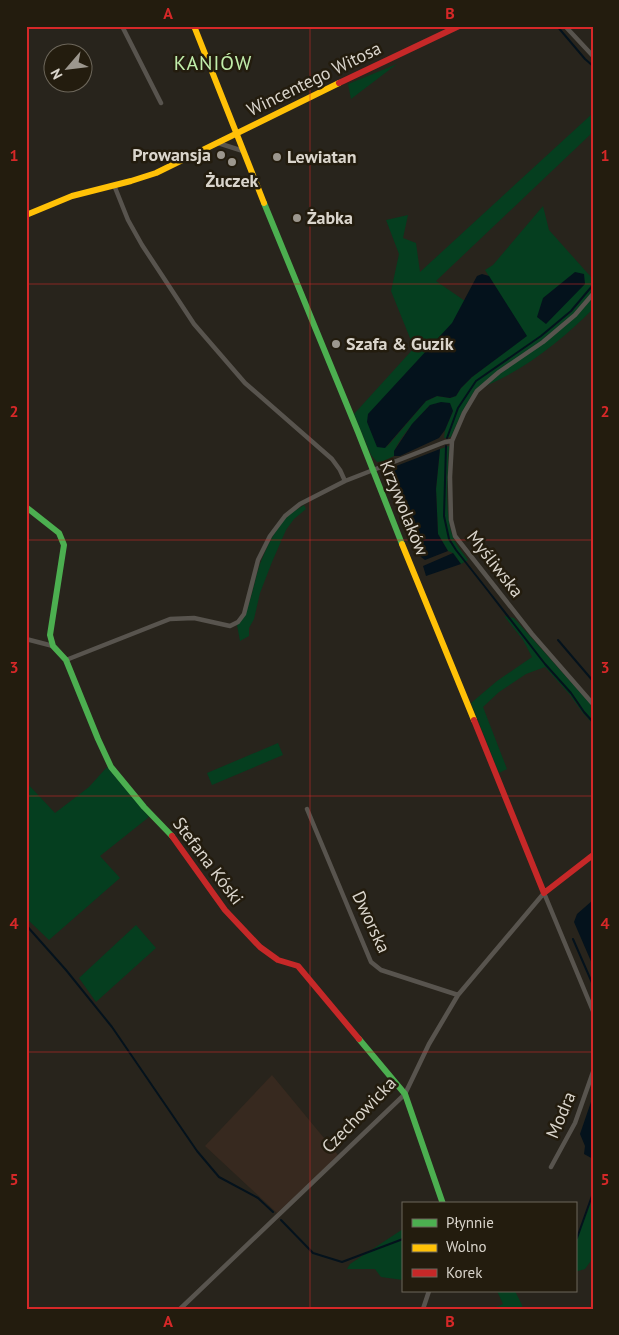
<svg xmlns="http://www.w3.org/2000/svg" width="619" height="1335" font-family="'PT Sans',sans-serif">
<rect width="100%" height="100%" fill="#28241c"/>
<path fill="#37291f" d="M272 1075 338 1155 311 1182 277 1213 205 1146Z"/>
<path fill="#053e1f" d="M397 64 351 99 348 84Z
M593 113V132L436 281 465 301 386 448 426 401 437 396 450 398 456 396 461 388 472 377 526 336 485 270 493 265 543 206 549 230 591 277 593 276V309C560 342 520 374 475 390L462 412 451 437 444 438 445 430 453 411 430 405C421 415 393 443 394 456L384 461 377 462 371 455 354 414 414 348 391 291 399 254 386 220 408 215 403 238 416 243 420 272Z
M449 446C448 470 444 516 453 537 456 545 463 553 468 560L461 564 453 553 448 551 438 534 436 489 440 449Z
M304 505 306 509 294 519 286 530 272 562 260 593 254 619 249 628V636L240 641 237 625C248 620 255 577 260 564 266 549 274 531 285 519 290 513 298 509 304 505Z
M504 616 514 618 593 707V724L583 713 570 695 545 667 526 674 499 692 483 707 507 769 499 773 471 703 497 681 532 657 523 640Z
M278 743 283 755 212 785 207 773Z
M107 767 149 817 100 856 120 878 49 940 26 918V782L55 813 89 787Z
M136 925 156 948 96 1002 79 978Z
M593 1197V1258L585 1269 575 1272V1243Z
M403 1229V1280L381 1277 375 1269H347L350 1264Z
M497 1291H515L522 1305V1309H491L503 1304Z"/>
<path fill="#04121c" d="M575 272 584 274 585 284 546 324 537 317 543 298Z
M482 274 489 276 527 336 472 377 461 388 456 396 450 398 437 396 426 401 385 448 377 447 367 422 368 414 452 323 477 276Z
M441 402 450 403 453 411 445 430 439 438 400 456H394V451L412 424 430 405Z
M440 449 436 489 438 534 448 551 425 560 421 557 386 470Z
M453 553 461 564 426 576 423 566Z
M593 900V966L574 922 577 914Z
M593 1096V1159L584 1154 585 1146 580 1134Z"/>
<g fill="none" stroke-linecap="round" stroke-linejoin="round">
<path stroke="#04121c" stroke-width="2" d="M557 26 585 59 593 66
M447 438 458 408 476 381 541 336 571 311 593 285
M446 446 444 516 449 539 456 550 489 592 545 664 571 693 584 712 593 722
M558 640 593 681
M26 925 66 970 112 1027 197 1151 219 1177 258 1198 273 1212
M573 939 593 985
M281 1220 313 1253 342 1262 403 1239
M575 1239 577 1238 593 1193"/>
<path stroke="#58544e" stroke-width="4.5" d="M122 26 161 103
M565 26 593 56
M218 143 243 151
M114 185 128 220 142 245 194 324 245 383 332 459 340 470 345 481
M593 294 575 315 543 342 499 372 477 391 464 413 452 441 450 477 451 520 455 536 532 634 593 704
M26 639 53 646
M66 660 170 619 194 618 230 626 238 622 244 614 258 560 270 536 285 516 300 504 345 481 445 442 452 441
M307 809 371 962 381 970 458 995
M551 1167 575 1123 593 1072
M180 1309 405 1094 429 1044 458 995 544 893 593 1011
M423 1309 429 1291"/>
<path stroke="#4caf50" stroke-width="6" d="M264 203 358 432 402 544
M26 507 59 533 64 545 50 635 53 646 66 660 98 739 111 767 144 807 172 836
M359 1039 405 1094 443 1204"/>
<path stroke="#ffc107" stroke-width="6" d="M194 26 264 203
M26 215 72 196 131 181 156 173 339 83
M402 544 474 720"/>
<path stroke="#c62828" stroke-width="6" d="M339 83 459 26
M474 720 544 893 593 855
M172 836 225 910 260 947 278 960 298 966 359 1039"/>
</g>
<path fill="none" stroke="#d62828" stroke-width="1" stroke-opacity="0.55" d="M310 26V1309M26 284H593M26 540H593M26 796H593M26 1052H593"/>
<g fill="#9c978e" stroke="#231c0e" stroke-width="2">
<circle cx="221" cy="155" r="5"/>
<circle cx="277" cy="157" r="5"/>
<circle cx="232" cy="162" r="5"/>
<circle cx="297" cy="218" r="5"/>
<circle cx="336" cy="344" r="5"/>
</g>
<g text-anchor="middle" stroke-width="5" stroke-linejoin="round" paint-order="stroke">
<g font-size="18" fill="#dad5cc" stroke="#231c0e">
<text transform="translate(314 79) rotate(-26)" y="6">Wincentego Witosa</text>
<text transform="translate(404 508) rotate(68)" y="6">Krzywolaków</text>
<text transform="translate(495 564) rotate(52)" y="6">Myśliwska</text>
<text transform="translate(208 861) rotate(53)" y="6">Stefana Kóski</text>
<text transform="translate(371 922) rotate(65)" y="6">Dworska</text>
<text transform="translate(359 1115) rotate(-46)" y="6">Czechowicka</text>
<text transform="translate(561 1115) rotate(-67)" y="6">Modra</text>
</g>
<g font-size="18" font-weight="bold" fill="#dad5cc" stroke="#231c0e" text-anchor="start">
<text x="211" y="161" text-anchor="end">Prowansja</text>
<text x="287" y="163">Lewiatan</text>
<text x="232" y="187" text-anchor="middle">Żuczek</text>
<text x="307" y="224">Żabka</text>
<text x="346" y="350">Szafa &amp; Guzik</text>
</g>
<g font-size="20" letter-spacing="1" fill="#c1eeab" stroke="#231c0e">
<text x="213" y="70">KANIÓW</text>
</g>
</g>
<rect width="619" height="1335" fill="none" stroke="#231c0e" stroke-width="55"/>
<rect x="402" y="1202" width="175" height="90" fill="#231c0e" stroke="#6c665a"/>
<rect x="412" y="1219" width="25" height="8" fill="#4caf50" stroke="#6c665a"/>
<text x="446" y="1228" font-size="15" fill="#dad5cc">Płynnie</text>
<rect x="412" y="1244" width="25" height="8" fill="#ffc107" stroke="#6c665a"/>
<text x="446" y="1252" font-size="15" fill="#dad5cc">Wolno</text>
<rect x="412" y="1269" width="25" height="8" fill="#c62828" stroke="#6c665a"/>
<text x="446" y="1278" font-size="15" fill="#dad5cc">Korek</text>
<g transform="translate(68 68) rotate(242)"><circle r="24" fill="#231c0e" stroke="#6c665a"/>
<path d="M0-4L9 19L0 12L-9 19Z" fill="#9c978e"/>
<text y="-8" font-size="14" font-weight="bold" text-anchor="middle" fill="#dad5cc">N</text>
</g>
<rect x="28" y="28" width="564" height="1280" fill="none" stroke="#d62828" stroke-width="2"/>
<g font-size="16" text-anchor="middle" font-weight="bold" fill="#d62828">
<text x="168" y="19">A</text>
<text x="450" y="19">B</text>
<text x="14" y="161">1</text>
<text x="605" y="161">1</text>
<text x="14" y="417">2</text>
<text x="605" y="417">2</text>
<text x="14" y="673">3</text>
<text x="605" y="673">3</text>
<text x="14" y="929">4</text>
<text x="605" y="929">4</text>
<text x="14" y="1185">5</text>
<text x="605" y="1185">5</text>
<text x="168" y="1327">A</text>
<text x="450" y="1327">B</text>
</g>
</svg>
